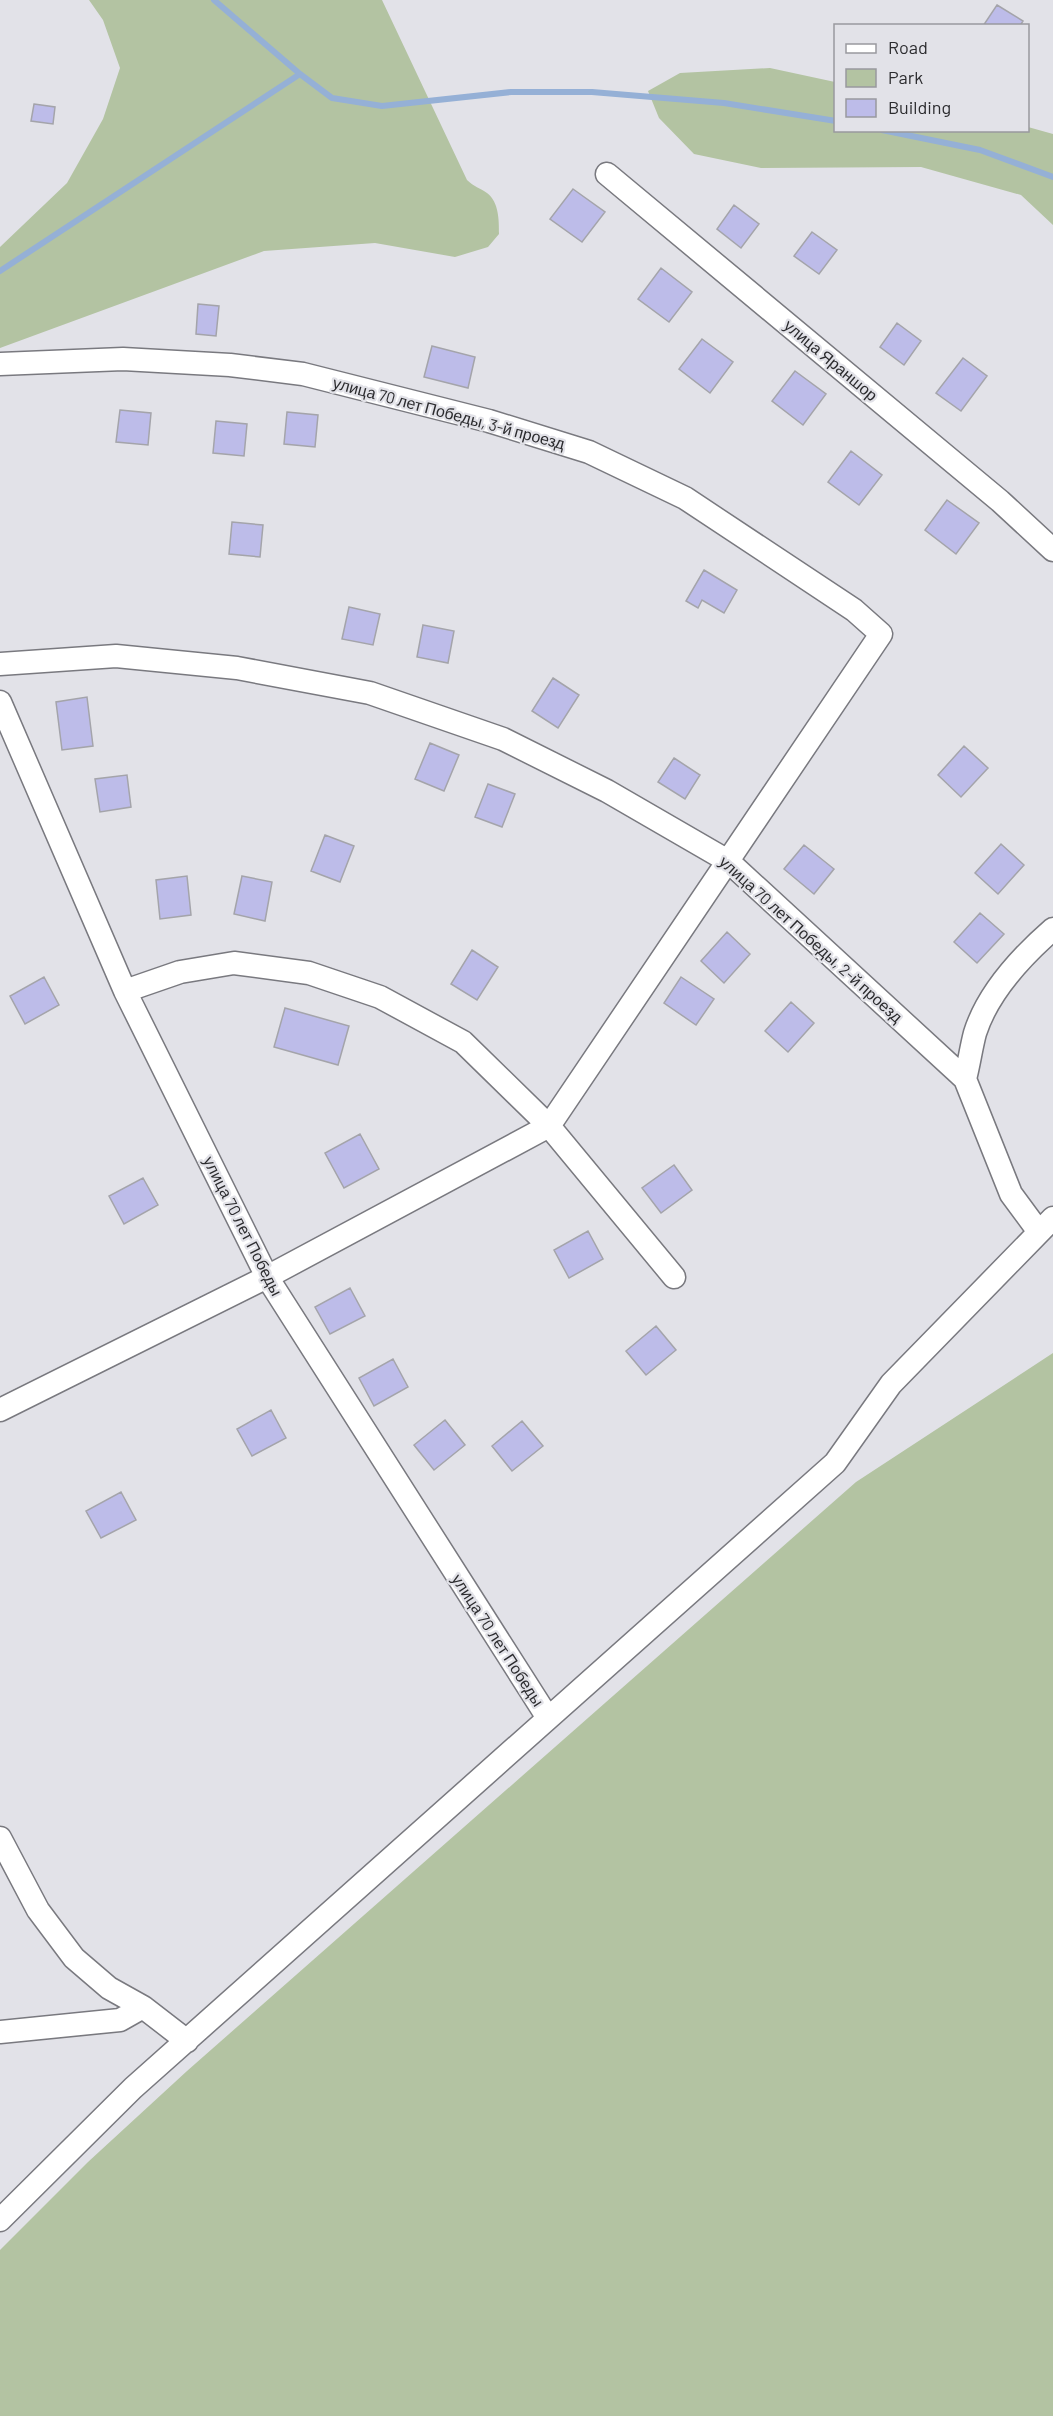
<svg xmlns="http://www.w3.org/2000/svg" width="1053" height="2416" font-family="Barlow,sans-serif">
<rect width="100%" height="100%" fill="#e2e2e8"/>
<path fill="#b3c3a2" d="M89 0H382L467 180C474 187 480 188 487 193 499 202 499 220 499 234L488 247 455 257 375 243 264 251 0 348V247L67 183 103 119 120 68 103 20Z
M770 68 835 82 836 130H1028V127L1053 134V225L1021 195 921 167 761 168 694 154 659 118 648 91 680 73Z
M1053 1353V2416H0V2250L88 2162 187 2071 856 1482Z"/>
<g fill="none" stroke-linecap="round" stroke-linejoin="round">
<path stroke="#95b0d6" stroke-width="6" d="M214 0 300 74 332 98 382 106 511 92H592L724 103 836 121
M882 130 980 150 1053 177
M0 271 300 74"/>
</g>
<path fill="#bdbce9" stroke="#a4a4aa" stroke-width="1.5" d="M997 5 1023 21 1020 26H983Z
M34 104 55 107 53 124 31 121Z
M573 189 605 212 582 242 550 219Z
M734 205 759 224 741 248 717 229Z
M812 232 837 250 819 274 794 256Z
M661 268 692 292 669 322 638 299Z
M198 304 219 306 216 336 196 334Z
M897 323 921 341 904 365 880 347Z
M702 339 733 362 710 393 679 369Z
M432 346 475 357 468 388 424 377Z
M963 358 987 376 961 411 936 393Z
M795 371 826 394 803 425 772 401Z
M120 410 151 413 148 445 116 442Z
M287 412 318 415 315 447 284 444Z
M216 421 247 424 244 456 213 453Z
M851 451 882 475 859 505 828 482Z
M947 500 979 523 956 554 925 530Z
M232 522 263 525 260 557 229 554Z
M704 570 737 590 724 613 702 600 698 608 686 601Z
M349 607 380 614 373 645 342 639Z
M423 625 454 631 448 663 417 657Z
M553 678 579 695 558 728 532 711Z
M87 697 93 746 62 750 56 702Z
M430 743 459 755 444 791 415 779Z
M964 746 988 768 961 797 938 775Z
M674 758 700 775 685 799 658 782Z
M127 775 131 807 100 812 95 779Z
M488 784 515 794 502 827 475 817Z
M325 835 354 846 340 882 311 871Z
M1001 844 1024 865 998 894 975 873Z
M804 845 834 869 814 894 784 869Z
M187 876 191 915 160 919 156 880Z
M242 876 272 882 265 921 234 914Z
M980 913 1004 934 977 963 954 942Z
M727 932 750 954 724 983 701 961Z
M472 950 498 967 477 1000 451 984Z
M44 977 59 1005 25 1024 10 996Z
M681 977 714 999 696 1025 664 1003Z
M791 1002 814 1023 788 1052 765 1031Z
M285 1008 349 1026 338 1065 274 1047Z
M360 1134 379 1169 344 1188 325 1153Z
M674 1165 692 1190 661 1213 642 1188Z
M143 1178 158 1205 124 1224 109 1196Z
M588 1231 603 1259 569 1278 554 1250Z
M350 1288 365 1316 330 1334 315 1307Z
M656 1326 676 1350 646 1375 626 1351Z
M393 1359 408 1387 374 1406 359 1378Z
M271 1410 286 1438 252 1456 237 1429Z
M445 1420 465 1445 434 1470 414 1445Z
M522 1421 543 1446 512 1471 492 1446Z
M121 1492 136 1520 101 1538 86 1511Z"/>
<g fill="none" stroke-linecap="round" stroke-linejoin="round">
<defs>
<path id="minor" d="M607 174 1000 501 1053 550
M0 364 123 359 230 365 303 374 489 421 589 452 685 498 854 610 881 634 549 1126 267 1277 0 1410
M0 664 116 656 237 668 370 693 503 739 607 791 728 861 965 1079 1011 1194 1039 1232
M0 702 125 991 267 1277 548 1718
M125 991 180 972 234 963 309 973 380 997 463 1042 549 1126 674 1277
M965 1079C969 1064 971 1048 975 1033 988 992 1022 956 1053 929
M0 1838 38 1910 74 1958 109 1988 143 2007 187 2041
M0 2032 120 2020 143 2007
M0 2220 133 2088 835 1463 891 1384 1053 1218"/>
</defs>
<use href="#minor" stroke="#79797f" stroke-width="25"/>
<use href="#minor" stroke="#fff" stroke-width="22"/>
</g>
<g text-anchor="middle" stroke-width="4.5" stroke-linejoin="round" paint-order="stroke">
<g font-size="16" fill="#2c2c2f" stroke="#e2e2e8">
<text transform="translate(831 360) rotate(40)" y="6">улица Яраншор</text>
<text transform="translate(449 413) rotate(15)" y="6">улица 70 лет Победы, 3-й проезд</text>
<text transform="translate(811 939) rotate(42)" y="6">улица 70 лет Победы, 2-й проезд</text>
<text transform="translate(243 1226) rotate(63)" y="6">улица 70 лет Победы</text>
<text transform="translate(498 1640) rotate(57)" y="6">улица 70 лет Победы</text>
</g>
</g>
<rect x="834" y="24" width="195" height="108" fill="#e2e2e8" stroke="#99999e" stroke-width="1.5"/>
<rect x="846" y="44" width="30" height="9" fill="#ffffff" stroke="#99999e" stroke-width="1.5"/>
<text x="888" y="54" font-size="18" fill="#2c2c2f">Road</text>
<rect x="846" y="69" width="30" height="18" fill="#b3c3a2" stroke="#99999e" stroke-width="1.5"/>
<text x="888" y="84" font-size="18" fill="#2c2c2f">Park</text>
<rect x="846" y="99" width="30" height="18" fill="#bdbce9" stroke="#99999e" stroke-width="1.5"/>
<text x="888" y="114" font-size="18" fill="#2c2c2f">Building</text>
</svg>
